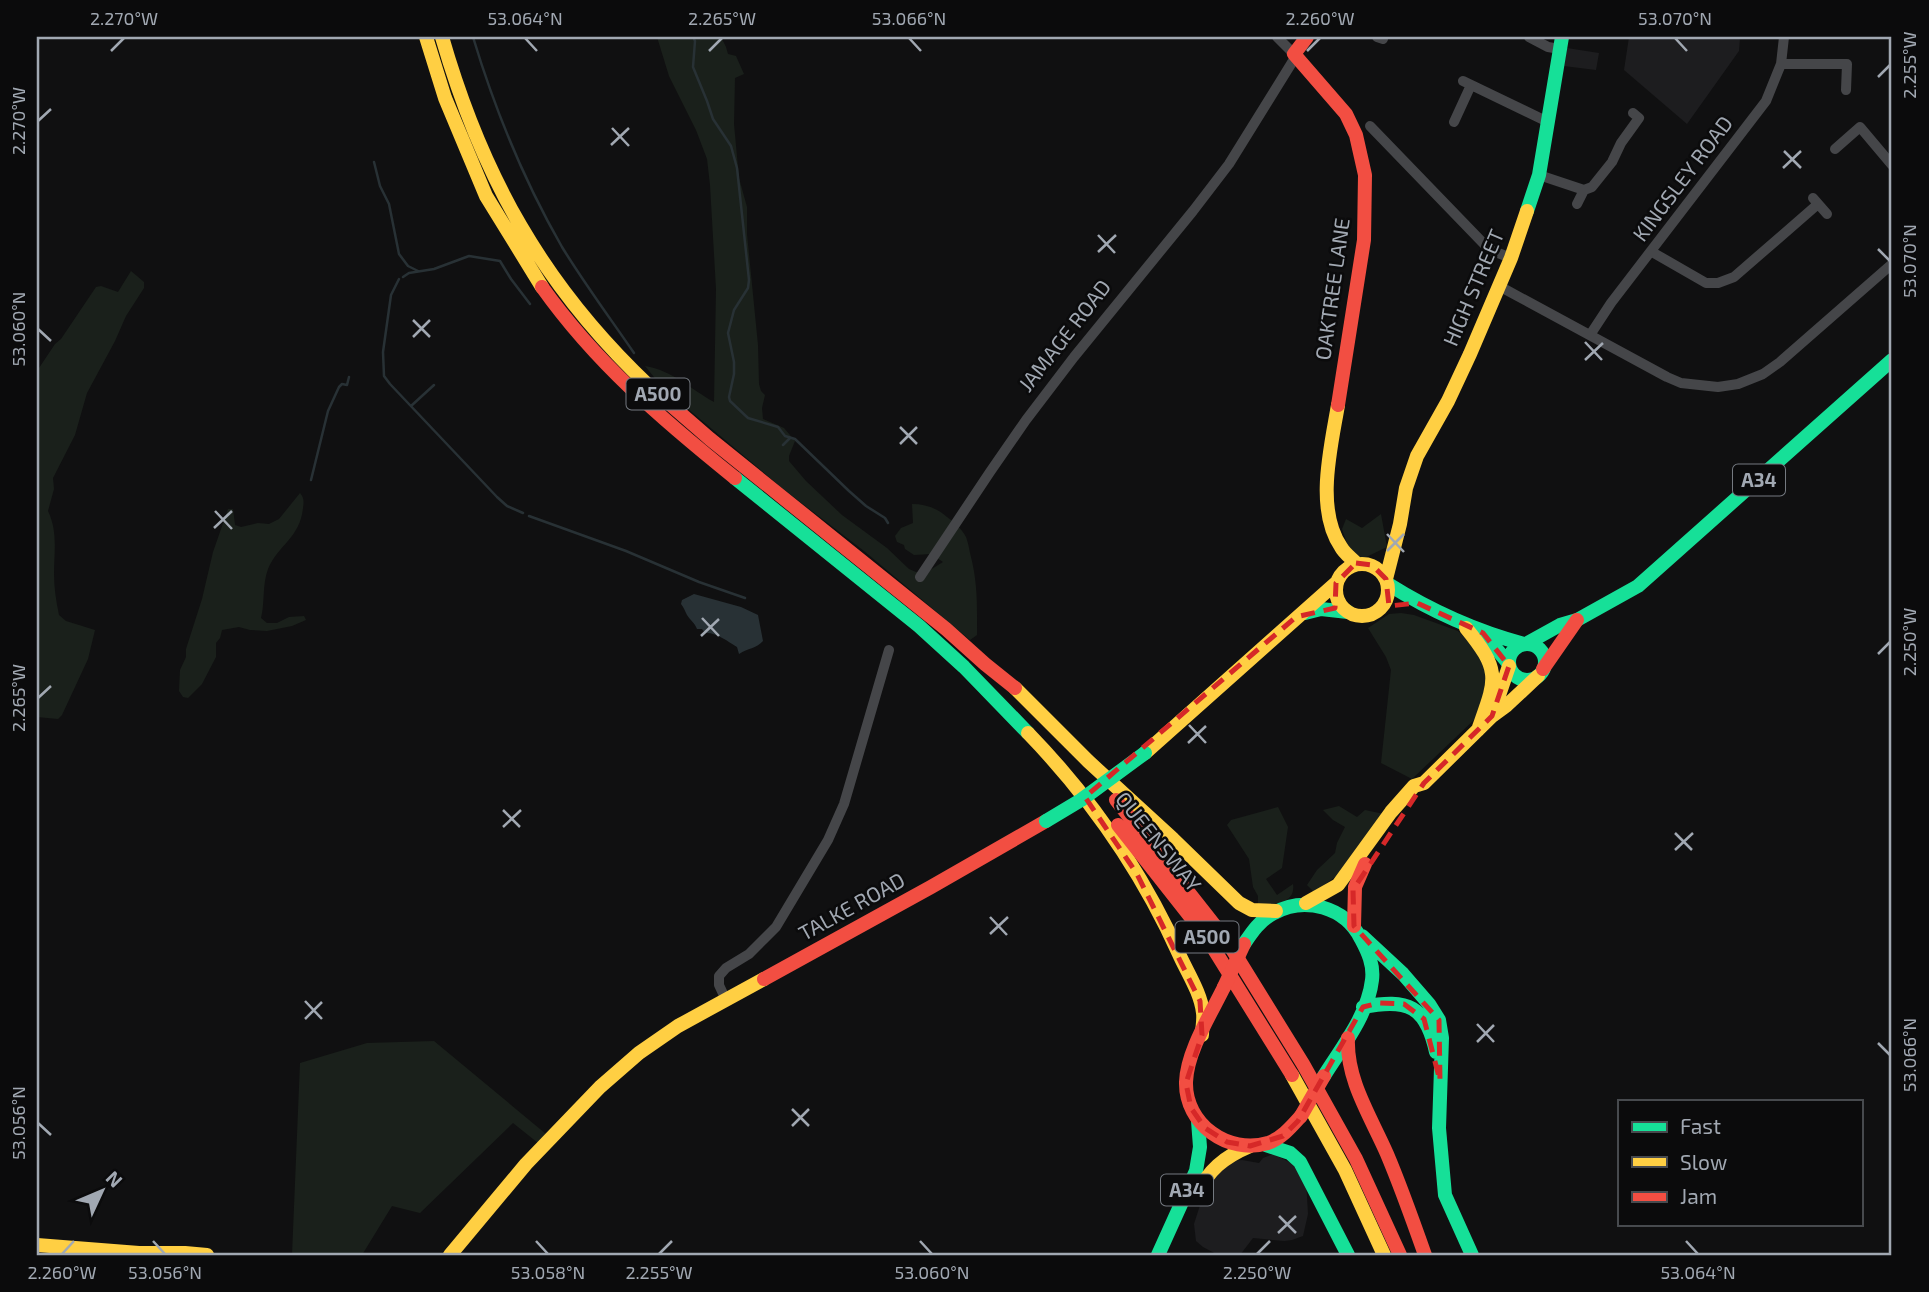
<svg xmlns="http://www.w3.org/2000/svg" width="1929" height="1292" font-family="'Exo 2',sans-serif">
<rect width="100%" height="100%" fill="#101011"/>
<path fill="#1d1d1f" d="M1629 37H1735L1740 38 1739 51 1687 124 1624 70Z
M1567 48 1599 53 1596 70 1564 66Z
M1273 1154 1293 1164 1306 1180 1308 1214 1303 1236 1292 1240 1284 1241 1253 1238 1240 1255H1218L1203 1247 1196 1241 1194 1224 1201 1202 1214 1175 1232 1161 1242 1160 1259 1163 1263 1158Z"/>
<path fill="#1a201b" d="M657 37H721L726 47 728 54 736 56 744 74 735 78 734 124 739 178 747 207V234L758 345 759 384 761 391 765 395 762 408 763 419 784 428 795 441 789 456V461L806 481 842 515 887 548 909 569 916 572H927L943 562 931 554 914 555 905 549 904 545 897 542 895 536 901 528 913 523 912 504C925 504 937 508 947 517 954 522 962 529 966 537 968 542 969 548 970 553 978 583 977 605 977 635L970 640 864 551 782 488 662 387 645 366C672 370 692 390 714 402L716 289 710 185 707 159 696 130 669 76Z
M131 271 144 282V288L126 316 115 341 87 393 75 435 53 478 54 489 48 511C58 532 54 552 54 574 54 587 56 601 59 615L66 621 95 630 88 659 62 715 58 719 37 717V371L55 344 61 339 96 287 101 286 118 292Z
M300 493C304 498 304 501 303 508 300 538 278 545 268 569 262 585 265 602 261 618L267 623H277L289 617 304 616 306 620 292 626 267 631 250 630 239 627 222 630 220 638 216 643V657L202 684 188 698 183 697 179 691 180 670 186 657V649L202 599 213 552 228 509H233L235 525 241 527 258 523 269 524 279 519Z
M1381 514 1387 547 1362 559 1351 555 1342 529 1346 519 1362 528Z
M1401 613 1414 615 1458 631 1480 652 1487 665 1489 686 1476 718 1412 779 1381 763 1391 670 1386 657 1368 628 1389 614Z
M1339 806 1357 817 1365 810 1384 814 1345 870 1314 892 1307 885 1317 870 1335 853 1337 843 1345 827 1333 820 1323 810Z
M1278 807 1288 827 1282 868 1266 879 1277 895 1293 884C1296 904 1273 904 1258 907V896L1253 887 1249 859 1227 825 1231 820Z
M434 1041 546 1134 538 1143 513 1123 420 1213 392 1206 362 1255H292L300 1063 367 1043Z"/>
<path fill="#283135" d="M694 594 741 607 758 615 763 641C756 649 748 648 739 654L737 647C727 641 716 632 705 633L702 629H697C695 623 690 620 687 615 685 611 684 608 681 604L682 600Z"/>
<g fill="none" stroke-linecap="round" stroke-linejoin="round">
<path stroke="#283135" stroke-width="2.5" d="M473 37C495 110 524 181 562 247 584 283 610 318 634 353
M693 37 695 41 693 67 707 101 713 119 731 146 737 168 749 280 748 288 734 310 728 333 734 362V374L729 397 730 401 748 418 778 427 785 436 795 439 849 491 866 506 885 518 888 523
M374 162 380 186 389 204 399 254 408 266 418 271
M403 277 409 273 434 269 469 256 500 261 511 279 530 304
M399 279 391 295 383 352 384 376 390 384 497 497 507 506 523 513
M411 406 434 385
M783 445 790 438
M311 480 328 411 339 387 342 384 347 385 349 377
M529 516 626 551 699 582 745 598"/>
<path stroke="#454649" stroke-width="10" d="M1277 37 1294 54
M1377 37 1383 39
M1529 37 1548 47 1560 49
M1781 64H1847L1846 90
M1463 81 1548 122
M1454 122 1471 85
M1370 126 1484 244 1493 251 1511 258
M1835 149 1860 127 1892 165
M1539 175 1584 190 1592 187 1612 162 1621 143 1639 118 1633 113
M1813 198 1827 214
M1577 204 1584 190
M1652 252 1706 283H1718L1734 277 1818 204
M1499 286 1667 377 1681 383 1718 387 1738 384 1763 374 1780 362 1892 264
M1590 335 1611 303 1766 101 1781 64 1784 37
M920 577 990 472 1026 420 1074 357 1193 211 1229 164 1296 56
M726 1000 719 985V976L726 968 749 954 776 927 828 840 844 804 889 650"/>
<path stroke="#16e098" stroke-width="14" d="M1527 211 1539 175 1562 37
M735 478 919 626 964 667 1028 733
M1388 584C1431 611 1475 631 1524 644
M1305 613 1321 609 1348 612
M1483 633 1509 664
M1526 644 1560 625 1577 620 1638 586 1892 360
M1509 662a18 18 0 1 1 36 0a18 18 0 1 1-36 0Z
M1362 936 1403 974 1429 1004 1439 1020 1442 1038 1439 1128 1445 1195 1472 1255
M1244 944C1252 932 1260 920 1274 913 1305 896 1345 907 1361 939 1368 952 1374 965 1372 980 1368 1015 1342 1047 1324 1076
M1363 1007C1408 998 1426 1006 1436 1052
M1266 1145 1290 1153 1300 1162 1348 1255
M1158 1255 1196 1171 1200 1147 1198 1121"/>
<path stroke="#ffcf43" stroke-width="14" d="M426 37 445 98 486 196 542 287
M442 37C482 176 543 286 649 386
M1338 405C1331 447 1315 509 1341 547 1344 553 1351 558 1356 563
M1336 590a26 26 0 1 1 52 0a26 26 0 1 1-52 0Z
M1386 579 1400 524 1406 488 1417 456 1448 401 1470 354 1511 258 1527 211
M1466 628C1502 672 1496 679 1478 730
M1015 688 1088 761 1173 839 1239 903 1252 910 1276 911
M1492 716 1509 666
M1028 733C1090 797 1142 872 1179 954 1187 972 1201 993 1203 1013 1204 1020 1202 1028 1202 1035
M1145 753 1336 583
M1306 903 1338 885 1391 812 1414 786 1424 783 1492 716 1507 705 1538 676
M1292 1075 1345 1170 1384 1255
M1196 1196C1208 1170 1224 1157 1250 1146
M37 1245 139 1253H185L207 1255
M450 1255 526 1164 600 1087 639 1053 678 1026 764 979"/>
<path stroke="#f24e42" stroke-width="14" d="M1307 37 1294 54 1346 114 1356 135 1365 175 1364 240 1338 405
M542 287C596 363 663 420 735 478
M649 386 710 439 946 629 985 664 1015 688
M1543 669 1577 620
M1116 800 1227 941 1303 1064 1356 1159 1400 1255
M1118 825 1207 938 1292 1075
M1354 926 1355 887 1365 864
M764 979 931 887 1046 821
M1224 987C1211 1014 1187 1051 1186 1082 1185 1124 1228 1155 1268 1143 1282 1138 1291 1127 1301 1116
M1348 1038C1346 1080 1371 1117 1387 1154 1401 1187 1413 1221 1425 1255"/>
<path stroke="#16e098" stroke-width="14" d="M1046 821 1081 800 1145 753"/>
<path stroke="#f24e42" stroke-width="14" d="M1224 987 1244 944
M1301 1116 1324 1076"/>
</g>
<path fill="none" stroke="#d62828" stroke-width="5" stroke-dasharray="14 9" stroke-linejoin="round" d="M1356 563 1372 565 1386 579 1389 606 1417 603 1483 633 1509 666 1492 716 1424 783 1353 890 1354 926 1439 1020 1440 1081 1424 1019 1404 1004 1379 1003 1363 1007 1298 1121 1283 1136 1250 1146 1227 1142 1205 1128 1191 1108 1186 1083 1202 1035 1200 1001 1137 874 1085 797 1296 617 1335 608 1336 583Z"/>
<path fill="none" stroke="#a1a8b2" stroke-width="2.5" d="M525 38 537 51M909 38 921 51M1675 38 1687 51M111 51 124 38M709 51 722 38M1307 51 1320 38M1878 77 1890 65M38 121 51 109M612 128 629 146M611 145 629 128M1784 151 1801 168M1783 168 1801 151M1098 235 1115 253M1878 249 1890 261M1098 252 1116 235M413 320 430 337M38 329 51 341M413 337 430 320M1585 342 1602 360M1585 360 1603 343M900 427 917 444M900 444 917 427M215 511 232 529M214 528 232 511M1387 534 1404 552M1387 551 1404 534M702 618 719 636M701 636 719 619M1878 654 1890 642M38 698 51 686M1189 725 1206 743M1188 743 1206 726M503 810 520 827M503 827 521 810M1675 833 1692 850M1675 850 1693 833M990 917 1007 935M990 934 1008 917M305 1001 322 1019M305 1019 322 1002M1477 1024 1494 1042M1477 1042 1494 1025M1878 1043 1890 1055M792 1109 809 1126M38 1123 51 1135M792 1126 809 1109M1279 1216 1296 1233M1278 1233 1296 1216M153 1241 165 1254M536 1241 548 1254M920 1241 932 1254M1686 1241 1698 1254M62 1254 74 1241M659 1254 672 1241M1257 1254 1270 1241"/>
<g text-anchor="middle" stroke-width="5" stroke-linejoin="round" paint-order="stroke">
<g fill="#0b0b0c" stroke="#747980" stroke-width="2">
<rect x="626.5" y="378.5" width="63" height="31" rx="5"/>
<rect x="1733" y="464.5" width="52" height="31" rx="5"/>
<rect x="1175.5" y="921.5" width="63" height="31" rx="5"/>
<rect x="1161" y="1174.5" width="52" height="31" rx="5"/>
</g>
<g font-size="19" font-weight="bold" fill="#a1a8b2">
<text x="658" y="401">A500</text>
<text x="1759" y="487">A34</text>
<text x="1207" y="944">A500</text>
<text x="1187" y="1197">A34</text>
</g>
<g font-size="21" fill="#a1a8b2" stroke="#0b0b0c">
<text transform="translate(1683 179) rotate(-53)" y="7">KINGSLEY ROAD</text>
<text transform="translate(1474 288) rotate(-67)" y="7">HIGH STREET</text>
<text transform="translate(1333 289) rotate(-82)" y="7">OAKTREE LANE</text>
<text transform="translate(1065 336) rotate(-52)" y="7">JAMAGE ROAD</text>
<text transform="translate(1158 842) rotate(51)" y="7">QUEENSWAY</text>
<text transform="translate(852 907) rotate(-29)" y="7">TALKE ROAD</text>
</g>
</g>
<rect width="1929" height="1292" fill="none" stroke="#0b0b0c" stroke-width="77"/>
<rect x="1618" y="1100" width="245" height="126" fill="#0b0b0c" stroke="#474a4e" stroke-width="2"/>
<rect x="1632" y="1122" width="35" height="10" fill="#16e098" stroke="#474a4e" stroke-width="2"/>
<text x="1680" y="1134" font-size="21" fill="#a1a8b2">Fast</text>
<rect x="1632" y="1157" width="35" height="10" fill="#ffcf43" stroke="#474a4e" stroke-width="2"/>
<text x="1680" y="1170" font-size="21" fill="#a1a8b2">Slow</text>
<rect x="1632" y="1192" width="35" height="10" fill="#f24e42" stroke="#474a4e" stroke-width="2"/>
<text x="1680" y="1204" font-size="21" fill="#a1a8b2">Jam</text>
<g transform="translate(102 1191) rotate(46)" stroke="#0b0b0c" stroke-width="5" paint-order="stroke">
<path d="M0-5L12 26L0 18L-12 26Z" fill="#a1a8b2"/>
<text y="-10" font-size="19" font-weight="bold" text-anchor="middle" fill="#a1a8b2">N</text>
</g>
<rect x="38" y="38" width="1852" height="1216" fill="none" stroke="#a1a8b2" stroke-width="2.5"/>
<g font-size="18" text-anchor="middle" fill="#a1a8b2">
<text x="124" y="25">2.270°W</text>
<text x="525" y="25">53.064°N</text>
<text x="722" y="25">2.265°W</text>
<text x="909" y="25">53.066°N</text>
<text x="1320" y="25">2.260°W</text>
<text x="1675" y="25">53.070°N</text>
<text transform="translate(1910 65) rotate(-90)" y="6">2.255°W</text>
<text transform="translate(19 121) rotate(-90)" y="6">2.270°W</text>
<text transform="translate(1910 261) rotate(-90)" y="6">53.070°N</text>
<text transform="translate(19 329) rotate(-90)" y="6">53.060°N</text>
<text transform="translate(1910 642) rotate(-90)" y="6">2.250°W</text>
<text transform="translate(19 698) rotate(-90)" y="6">2.265°W</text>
<text transform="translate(1910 1055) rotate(-90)" y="6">53.066°N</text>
<text transform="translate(19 1123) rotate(-90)" y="6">53.056°N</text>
<text x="62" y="1279">2.260°W</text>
<text x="165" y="1279">53.056°N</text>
<text x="548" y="1279">53.058°N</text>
<text x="659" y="1279">2.255°W</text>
<text x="932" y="1279">53.060°N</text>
<text x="1257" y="1279">2.250°W</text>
<text x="1698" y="1279">53.064°N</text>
</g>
</svg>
